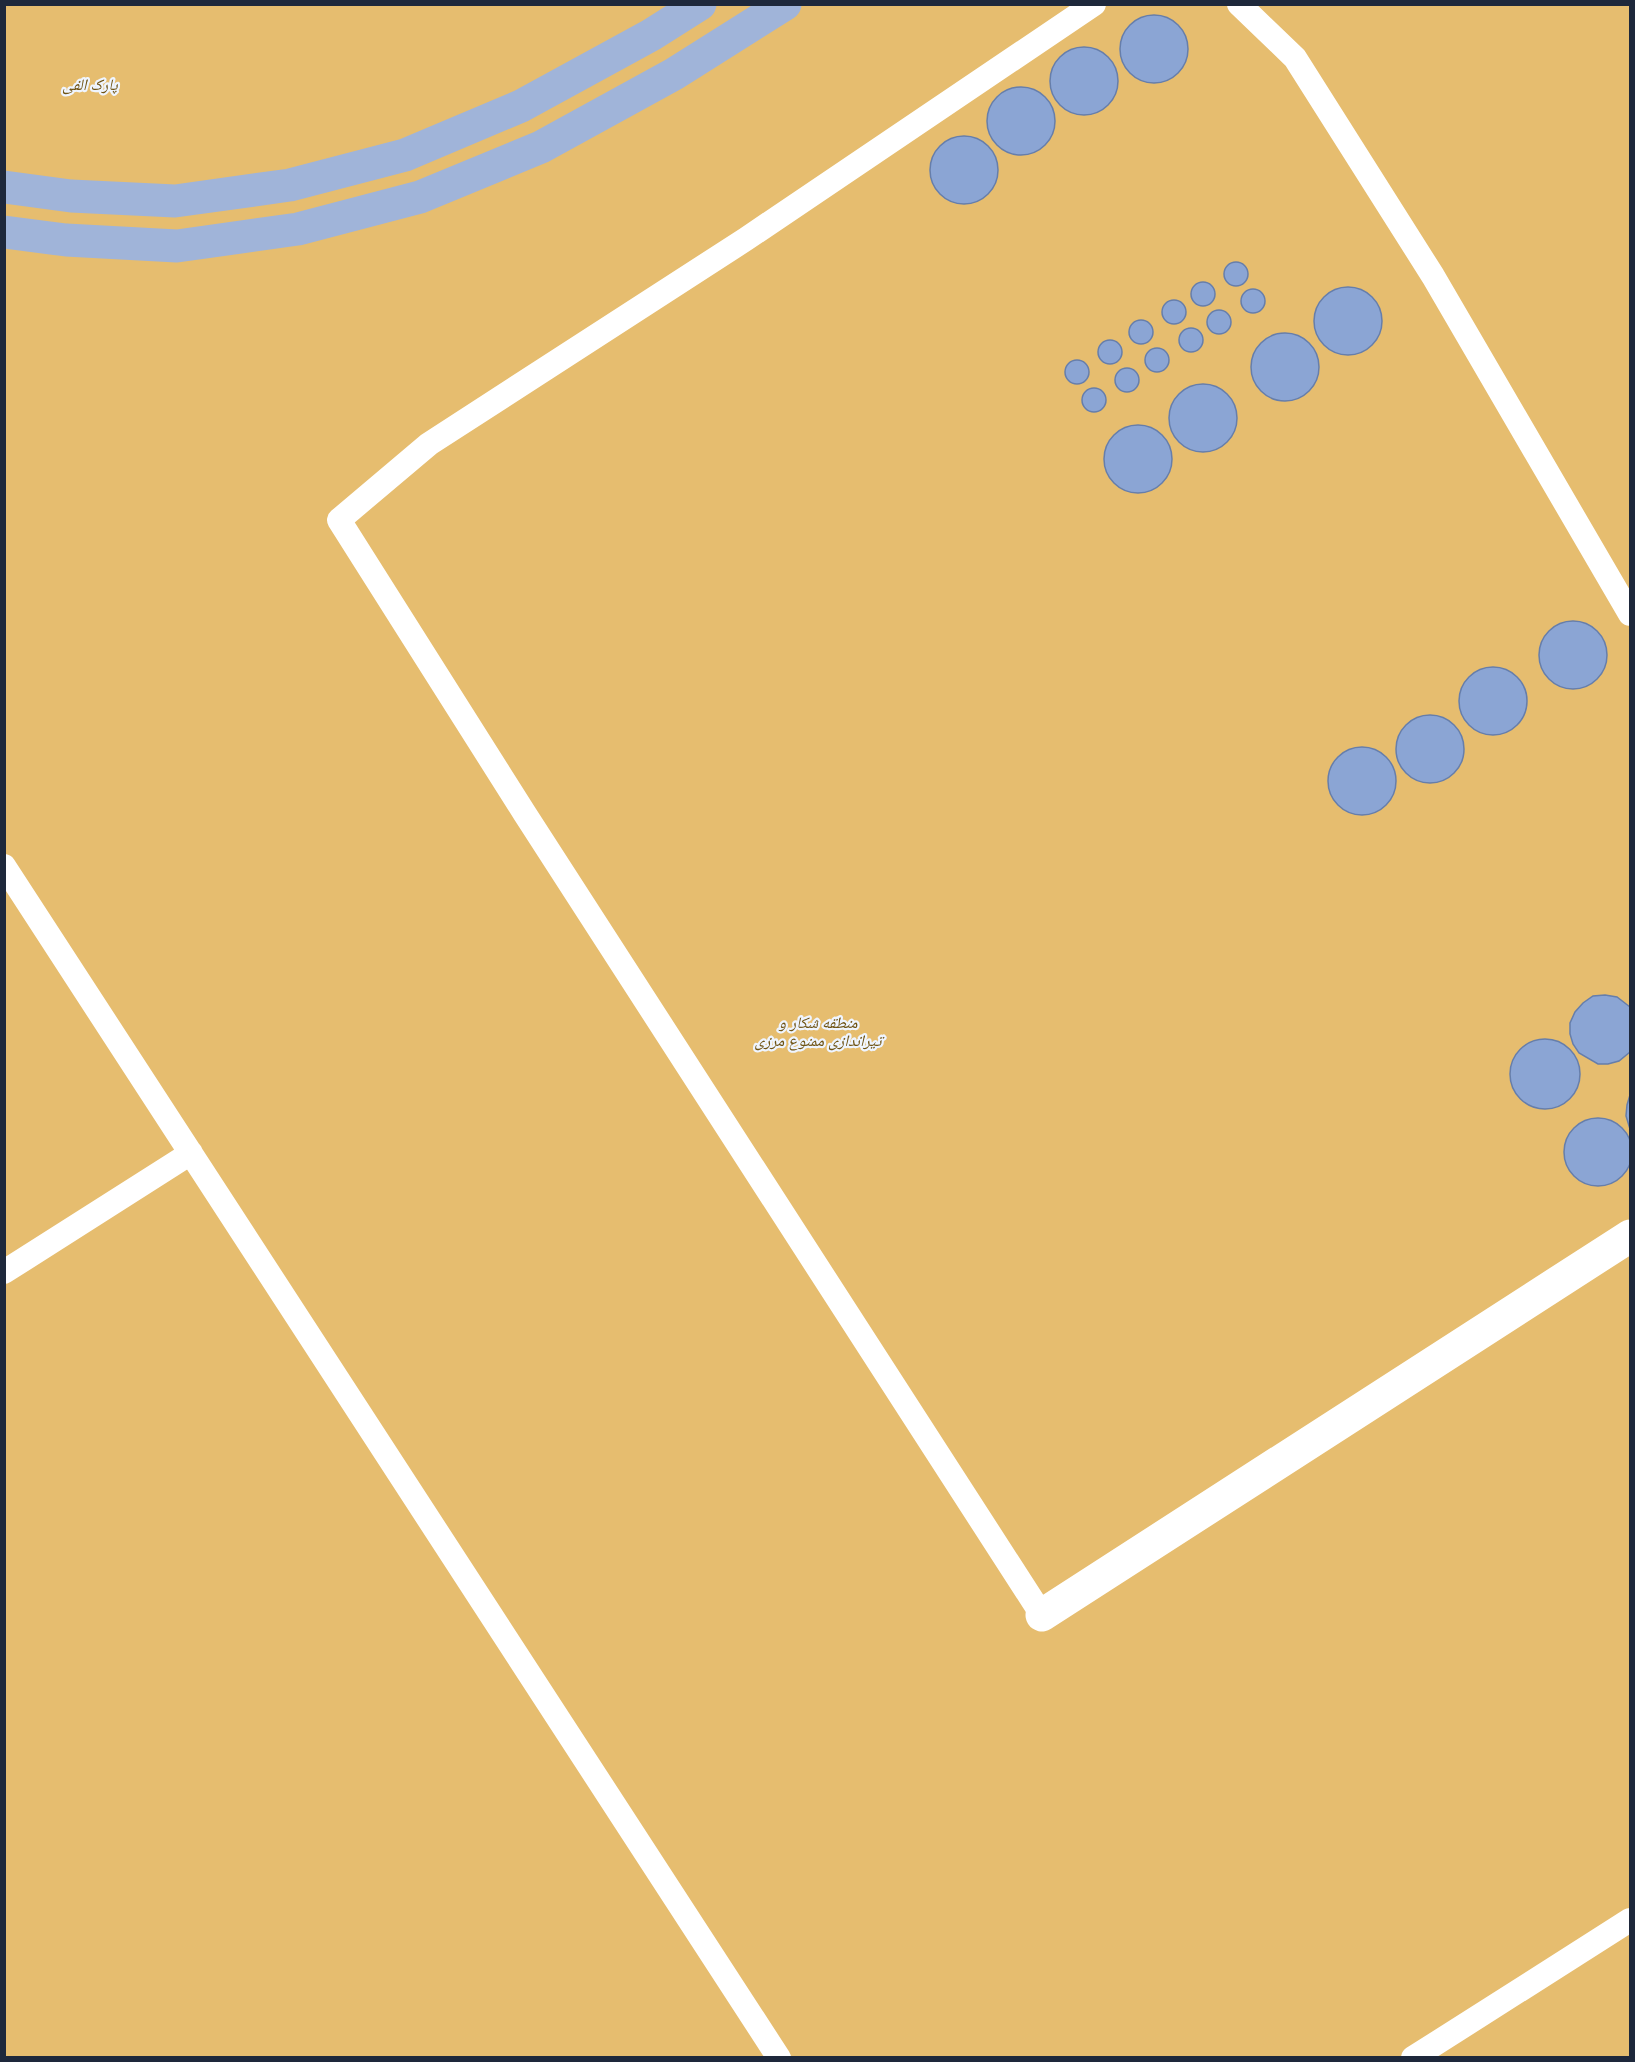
<svg xmlns="http://www.w3.org/2000/svg" width="1635" height="2062" font-family="'Roboto Serif','Noto Naskh Arabic',serif">
<rect width="100%" height="100%" fill="#bed4fc"/>
<path fill="#e6bd6f" d="M5 5H1630V2057L5 2058Z"/>
<path fill="#8ba5d4" stroke="#667eab" stroke-width="1.5" d="M1120 49a34 34 0 1 1 68 0a34 34 0 1 1-68 0Z
M1050 81a34 34 0 1 1 68 0a34 34 0 1 1-68 0Z
M987 121a34 34 0 1 1 68 0a34 34 0 1 1-68 0Z
M930 170a34 34 0 1 1 68 0a34 34 0 1 1-68 0Z
M1224 274a12 12 0 1 1 24 0a12 12 0 1 1-24 0Z
M1191 294a12 12 0 1 1 24 0a12 12 0 1 1-24 0Z
M1314 321a34 34 0 1 1 68 0a34 34 0 1 1-68 0Z
M1241 301a12 12 0 1 1 24 0a12 12 0 1 1-24 0Z
M1162 312a12 12 0 1 1 24 0a12 12 0 1 1-24 0Z
M1207 322a12 12 0 1 1 24 0a12 12 0 1 1-24 0Z
M1129 332a12 12 0 1 1 24 0a12 12 0 1 1-24 0Z
M1179 340a12 12 0 1 1 24 0a12 12 0 1 1-24 0Z
M1251 367a34 34 0 1 1 68 0a34 34 0 1 1-68 0Z
M1098 352a12 12 0 1 1 24 0a12 12 0 1 1-24 0Z
M1145 360a12 12 0 1 1 24 0a12 12 0 1 1-24 0Z
M1065 372a12 12 0 1 1 24 0a12 12 0 1 1-24 0Z
M1115 380a12 12 0 1 1 24 0a12 12 0 1 1-24 0Z
M1169 418a34 34 0 1 1 68 0a34 34 0 1 1-68 0Z
M1082 400a12 12 0 1 1 24 0a12 12 0 1 1-24 0Z
M1104 459a34 34 0 1 1 68 0a34 34 0 1 1-68 0Z
M1539 655a34 34 0 1 1 68 0a34 34 0 1 1-68 0Z
M1459 701a34 34 0 1 1 68 0a34 34 0 1 1-68 0Z
M1396 749a34 34 0 1 1 68 0a34 34 0 1 1-68 0Z
M1328 781a34 34 0 1 1 68 0a34 34 0 1 1-68 0Z
M1605 995 1617 997 1630 1007V1052L1619 1061 1608 1064H1598L1579 1053 1573 1044 1570 1034V1023L1575 1012 1583 1003 1593 996Z
M1510 1074a35 35 0 1 1 70 0a35 35 0 1 1-70 0Z
M1630 1095V1129L1626 1116 1627 1105Z
M1564 1152a34 34 0 1 1 68 0a34 34 0 1 1-68 0Z"/>
<g fill="none" stroke-linecap="round" stroke-linejoin="round">
<path stroke="#fff" stroke-width="24" d="M1239 4 1295 58 1433 276 1630 614
M4 866 779 2058
M4 1272 191 1153
M1042 1615 525 814 339 520 429 444 746 239 1094 4
M1413 2058 1630 1920"/>
<path stroke="#fff" stroke-width="33" d="M1042 1615 1630 1236"/>
<path stroke="#a0b4d9" stroke-width="33" d="M4 187 71 196 175 201 290 185 405 155 521 106 651 35 700 4
M4 232 66 240 177 246 298 229 420 197 541 147 674 74 785 4"/>
</g>
<g text-anchor="middle" stroke-width="4.5" stroke-linejoin="round" paint-order="stroke">
<g font-size="16" font-style="italic" fill="#6f5313" stroke="#eff5ff">
<text x="90" y="90">پارک الفی</text>
<text x="818" y="1028">منطقه شکار و<tspan x="818" dy="18">تیراندازی ممنوع مرزی</tspan></text>
</g>
</g>
<rect width="1635" height="2062" fill="none" stroke="#1e283b" stroke-width="12"/>
</svg>
